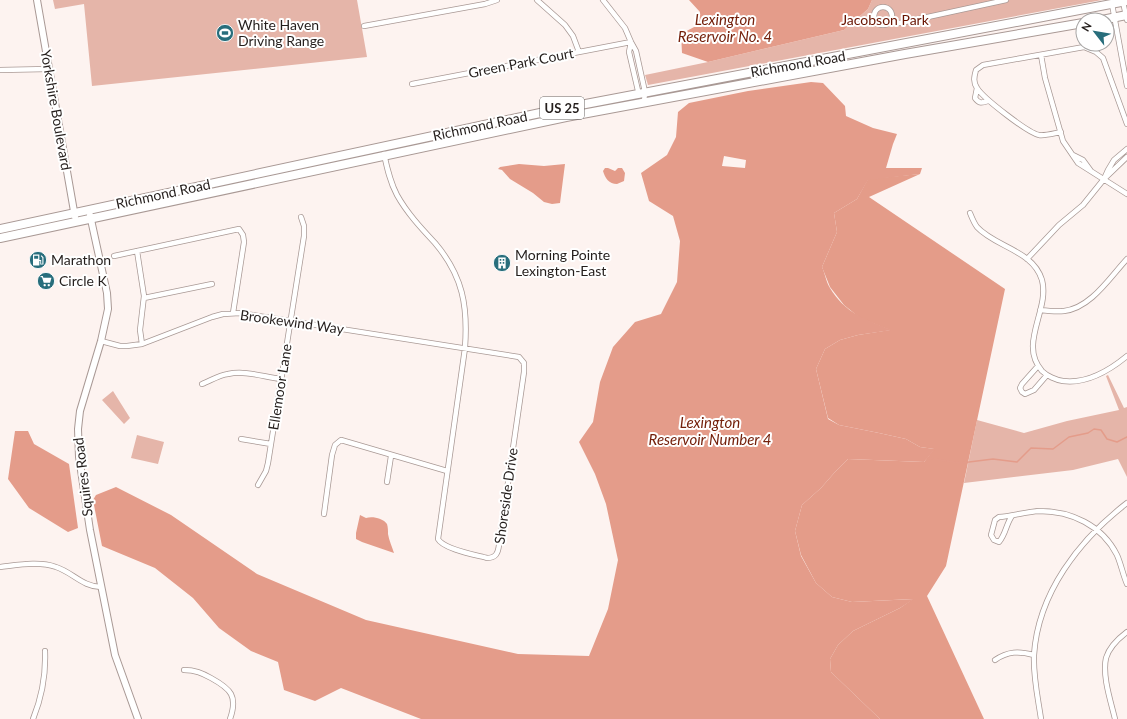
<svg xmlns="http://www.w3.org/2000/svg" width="1127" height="719" font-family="Lato,sans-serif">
<rect width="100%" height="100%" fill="#fdf3f0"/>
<path fill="#e5b5a9" d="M53 0H357L367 57 92 86 84 4 55 9Z
M872 0H1102L648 85 645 75 708 62 844 30 868 9Z
M1108 375 1124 408 1127 407V477L1118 459 1073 470 964 483 977 420 1024 433 1067 421 1119 410 1106 376Z
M113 391 130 418 124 424 102 400Z
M137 435 164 442 158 464 131 458Z"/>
<path fill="#e49c89" d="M920 174 869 197 1005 289 946 566 927 596 984 719H880L831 672 830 659 838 645 853 631 900 608 913 599 852 602 832 597 816 583 801 555 795 531 802 505 821 488 835 472 848 459 924 462 934 449 920 447 906 439 879 433 839 425 828 418 816 369 825 349 840 340 858 335 890 330 860 318 844 305 830 287 822 267 837 232 834 213 857 199 868 179Z"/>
<path fill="#e49c8a" d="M689 0H872L868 9 844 30 708 62 682 53 681 34 696 26 700 12Z
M811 82 823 83 845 106 846 116 873 128 897 134 893 144 886 168H922L920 174 868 180 857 199 834 213 837 232 822 267C825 273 826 282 830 288 845 313 866 320 892 330L858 335 840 340 825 349 816 369 828 419 839 425 879 433 906 439 920 447 935 449 924 462 848 459 835 472 821 488 802 505 795 531 801 556 816 583 832 597 852 602 914 599 900 608 853 631 838 645 830 659 831 672 880 719H421L341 688 315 701 284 690 278 662 251 651 219 628 193 598 155 568 102 546 93 500 96 495 116 487 171 515 257 574 366 620 518 654 589 656 608 609 618 560 606 504 595 474 579 442 593 422 600 382 613 347 635 322 661 314 677 282 680 241 673 216 649 201 641 173 667 155 676 137 678 112 689 103 748 91Z
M519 164 544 166 565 164 560 203 552 204 544 202 533 193 510 179 502 170 498 169 500 167Z
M605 168H608L615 171 618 168H622L625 173 624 181 617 184C609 184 605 178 603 171Z
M15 431H28L34 444 69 464 78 528 68 532 29 508 8 479Z
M360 515 366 518C372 516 383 518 387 524 388 527 388 531 388 534 389 540 392 547 394 553L362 542 356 539V533Z"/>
<path fill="#fdf3f0" d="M724 156 746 160 745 168 722 166Z"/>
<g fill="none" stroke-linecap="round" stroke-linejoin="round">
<path stroke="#e49c8a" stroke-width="1.5" d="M927 458 961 463 993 459 1017 462 1031 448 1053 449 1069 437 1088 433 1094 429 1101 430 1107 439 1117 442 1127 437"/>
<defs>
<path id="street" d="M537 0 565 25 573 36 579 52
M603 0 625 28 631 42 636 51 645 92 644 102
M1123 2 1127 20
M1112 4 1127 86
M874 16a9 9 0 1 1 18 0a9 9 0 1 1-18 0Z
M892 20 896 23H900L1006 0
M364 26 485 4 497 0
M631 42 629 52 639 95
M1041 55 1045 78 1063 141 1078 163 1127 194
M0 70 49 69
M412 84 631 42
M977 88 975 98C979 104 982 103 988 101
M1061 132C1055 133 1045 136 1039 135 1028 133 983 98 977 88 973 82 974 77 976 70L983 65 1084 47 1096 52 1103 58 1127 124
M1073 155 1083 160 1091 171
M1105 178 1127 157
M970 213C972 218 974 223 977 227 995 247 1033 250 1042 280 1050 310 1018 344 1042 371 1047 376 1056 380 1063 381 1086 384 1110 370 1127 356
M137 251 144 296 140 330 142 344
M114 256 239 229 243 235 244 242 233 313
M1027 259 1059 225 1083 205 1104 179 1108 170 1114 160 1127 149
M144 298 212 284
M1040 310C1048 311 1057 312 1064 311 1091 308 1110 277 1127 259
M101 341 120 346H127L142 344 212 317 223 314 240 313 519 357 524 363V372L499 545C498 553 496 558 487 558 476 555 443 549 438 539L465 348C468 306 463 276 435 243 421 228 407 213 397 195 390 182 387 168 384 154
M1038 366 1022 384 1020 388 1022 392 1025 394 1034 390 1047 375
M202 384C210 381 219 375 228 374 245 370 264 377 281 379
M241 439 271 444
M387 482 391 456
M258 485 266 471 268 463 304 236V226L301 217
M324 514 332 455 335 445 341 440 447 471
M1012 516C1006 524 1006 534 999 542L994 540 991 535 995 520 999 517C1012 516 1026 512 1039 511 1071 511 1102 525 1117 555 1121 564 1123 575 1127 584
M0 567C18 565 39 561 56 567 72 572 83 587 101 587
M995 660C1008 651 1019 651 1034 655
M184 670C195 670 202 673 211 678 231 689 238 696 230 719
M33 719C42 697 46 675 45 651
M1041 719C1038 698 1033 677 1034 655 1038 593 1079 540 1127 503
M1115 719C1111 702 1102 676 1106 658 1109 648 1119 638 1127 632"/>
<path id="secondary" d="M37 0 75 217
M90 215 107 293 108 309 101 341 80 411 78 429 79 457 90 530 115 655 138 719"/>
<path id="highway" d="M1102 20 1127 15
M0 229 554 110 1127 1
M0 238 566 117 905 54 1083 23"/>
</defs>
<use href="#street" stroke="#a99995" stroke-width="6"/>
<use href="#secondary" stroke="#a99995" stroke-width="8"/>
<use href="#highway" stroke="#a99995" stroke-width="10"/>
<use href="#street" stroke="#fff" stroke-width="4.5"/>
<use href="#secondary" stroke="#fff" stroke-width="6"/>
<use href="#highway" stroke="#fff" stroke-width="8"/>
</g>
<defs>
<symbol id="stadium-disc" viewBox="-11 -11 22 22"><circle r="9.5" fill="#286e7c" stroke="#fff"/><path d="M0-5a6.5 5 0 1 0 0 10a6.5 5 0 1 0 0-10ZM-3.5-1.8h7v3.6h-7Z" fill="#fff"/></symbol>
<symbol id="fuel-disc" viewBox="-11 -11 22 22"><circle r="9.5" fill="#286e7c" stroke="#fff"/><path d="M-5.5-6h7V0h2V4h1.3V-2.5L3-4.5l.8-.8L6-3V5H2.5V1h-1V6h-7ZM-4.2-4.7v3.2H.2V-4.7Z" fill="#fff"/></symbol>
<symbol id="building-disc" viewBox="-11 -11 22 22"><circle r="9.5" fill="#286e7c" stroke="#fff"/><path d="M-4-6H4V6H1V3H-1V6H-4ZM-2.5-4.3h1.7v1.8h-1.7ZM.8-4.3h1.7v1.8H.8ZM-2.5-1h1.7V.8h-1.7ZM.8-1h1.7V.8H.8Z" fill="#fff"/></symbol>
<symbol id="supermarket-disc" viewBox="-11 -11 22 22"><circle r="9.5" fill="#286e7c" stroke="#fff"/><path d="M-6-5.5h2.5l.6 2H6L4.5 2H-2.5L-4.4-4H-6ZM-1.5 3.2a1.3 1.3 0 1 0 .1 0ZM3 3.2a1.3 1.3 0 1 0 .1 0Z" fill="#fff"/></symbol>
</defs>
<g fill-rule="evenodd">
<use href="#stadium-disc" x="215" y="23" width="20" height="20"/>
<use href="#fuel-disc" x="28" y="250" width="20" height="20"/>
<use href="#building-disc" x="492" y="253" width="20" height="20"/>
<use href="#supermarket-disc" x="36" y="271" width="20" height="20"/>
</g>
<g text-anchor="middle" stroke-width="4" stroke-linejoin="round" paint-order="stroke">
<rect fill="#fff" stroke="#666260" stroke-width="1" x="540" y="97" width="44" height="22" rx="3"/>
<g font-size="13" font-weight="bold" fill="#241e1c">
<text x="562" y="113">US 25</text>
</g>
<g font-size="14" fill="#681300" stroke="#fff">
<text x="885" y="25">Jacobson Park</text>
</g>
<g font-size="14" fill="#241e1c" stroke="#fff" text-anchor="start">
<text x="238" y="30">White Haven<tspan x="238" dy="16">Driving Range</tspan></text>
<text x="515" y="260">Morning Pointe<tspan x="515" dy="16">Lexington-East</tspan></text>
<text x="51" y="265">Marathon</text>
<text x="59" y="286">Circle K</text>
</g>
<g font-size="14" fill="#241e1c" stroke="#fff">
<text transform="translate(521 63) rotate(-11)" y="5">Green Park Court</text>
<text transform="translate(798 64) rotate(-10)" y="5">Richmond Road</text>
<text transform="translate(56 110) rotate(80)" y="5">Yorkshire Boulevard</text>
<text transform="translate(480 126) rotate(-12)" y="5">Richmond Road</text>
<text transform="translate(163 194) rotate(-12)" y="5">Richmond Road</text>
<text transform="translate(292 322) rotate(8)" y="5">Brookewind Way</text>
<text transform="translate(280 387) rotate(-81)" y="5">Ellemoor Lane</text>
<text transform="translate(83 477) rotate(-97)" y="5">Squires Road</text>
<text transform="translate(506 496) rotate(-82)" y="5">Shoreside Drive</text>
</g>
<g font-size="15" font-style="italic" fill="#74200b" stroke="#fff">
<text x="725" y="25">Lexington<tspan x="725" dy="17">Reservoir No. 4</tspan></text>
<text x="710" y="428">Lexington<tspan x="710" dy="17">Reservoir Number 4</tspan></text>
</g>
</g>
<g transform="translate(1095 32) rotate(301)"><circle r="19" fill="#ffffff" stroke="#a7a5a4"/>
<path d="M0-3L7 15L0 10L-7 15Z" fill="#286e7c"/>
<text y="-6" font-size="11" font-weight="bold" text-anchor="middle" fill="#241e1c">N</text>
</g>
</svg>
